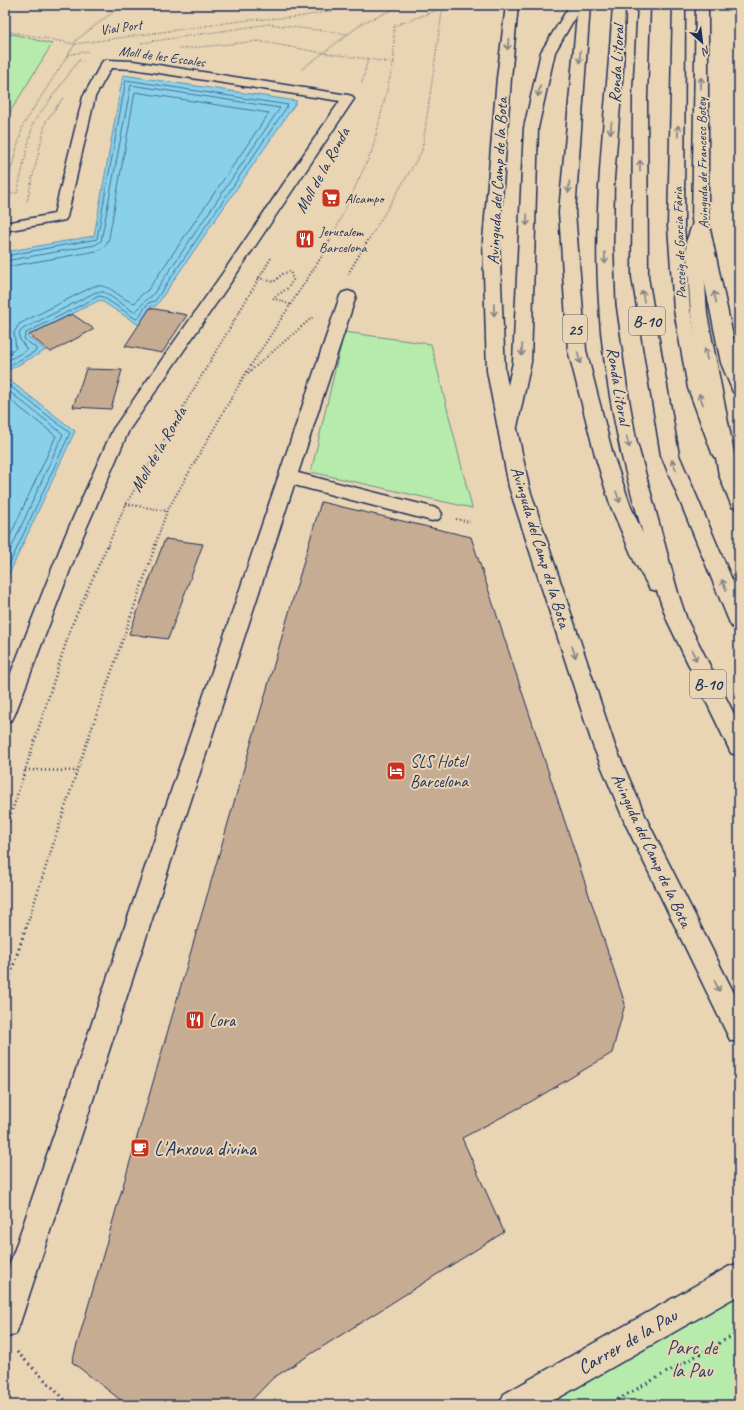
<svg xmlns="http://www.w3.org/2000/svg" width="744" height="1410" font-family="Caveat,sans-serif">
<rect width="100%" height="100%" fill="#e9d4b3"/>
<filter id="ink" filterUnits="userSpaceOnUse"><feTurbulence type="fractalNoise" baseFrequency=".025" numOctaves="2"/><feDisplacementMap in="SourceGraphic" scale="8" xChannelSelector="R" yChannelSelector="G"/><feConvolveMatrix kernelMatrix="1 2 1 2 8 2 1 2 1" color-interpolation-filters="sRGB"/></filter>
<g filter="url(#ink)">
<path fill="#b7ebac" stroke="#698d85" d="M12 34 52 44 5 120V39Z
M344 332 431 344 472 508 311 472Z
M739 1278V1405H515Z"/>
<path fill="#89d1eb" stroke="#5d90b3" d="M123 75 297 101 156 306H151L139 325 100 300 27 336 46 350 5 372V252L94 236Z
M5 377 75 431 5 583Z"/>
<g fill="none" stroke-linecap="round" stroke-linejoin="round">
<path stroke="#477096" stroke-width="1" d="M5 256 97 239 126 80 288 105 155 301 148 303 138 318 136 319 103 297 99 296 26 333 24 339 36 348V351L5 368
M5 261 95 245 101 241 131 85 280 108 152 296C142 301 141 309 134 312L104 292H96L23 329 20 332 19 338 27 350 5 362
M5 267 97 251 105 246 109 238 135 92 269 113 148 290 141 295 135 303C120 300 111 283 94 286L19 324 14 333 16 348 5 355
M5 382 70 433 5 574
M5 388 63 434 5 562
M5 396 56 436 5 547"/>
</g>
<path fill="#c7ac94" stroke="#1b2f5e" d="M150 308 187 315 162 353 125 346Z
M72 314 94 329 51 352 29 335Z
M86 369 122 370 111 409 73 407Z
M321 502 471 537 625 1004 612 1053 532 1101 462 1138 504 1232 273 1378 247 1405H127L72 1362Z
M165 539 203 544 168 639 129 634Z"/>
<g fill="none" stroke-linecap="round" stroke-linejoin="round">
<defs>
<path id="service" d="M107 60 133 61 348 95 352 96 354 99 235 276 129 430 83 536 15 714 12 720 5 722V688L65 536 113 429 222 274 340 101 133 69 111 68 95 97 67 217 65 220 60 221 5 231V223L54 214 83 97 101 64 103 61Z"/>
<path id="pedestrian" d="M348 291 354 293 356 296 298 473 432 507 439 509 442 514 439 519 432 521 294 485 20 1323 16 1334 5 1338V1278L340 296 342 293Z"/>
<path id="minor" d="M739 1263V1295L546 1405H499L504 1394 728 1267Z"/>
<path id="tertiary" d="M696 5H708V220L739 364V394L733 392 721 363 692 220Z"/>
<path id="secondary" d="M506 5H518L511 78 499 241 505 371 529 487 615 746 648 822 739 1003V1043L730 1040 625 823 593 746 509 487 487 371 483 241 497 78Z
M673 5H685L684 226 690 310 706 388 730 453 728 457 721 459 714 457 712 453 688 388 674 310 668 226Z"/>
<path id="trunk" d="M570 5H590L575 212 586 350 613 455 631 507 643 534C634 502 624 470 618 438 609 395 601 346 599 303 592 204 607 104 613 5H625L623 69 614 178 613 245 615 304 627 388 636 439 678 593 687 620 739 724V756L731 753 667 620 657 591 650 589 635 563 611 507 595 455 568 350 559 212 577 14 555 52 538 128 531 362 517 427 514 431 508 433 502 431 499 427 513 362 524 128 541 52Z
M638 5H650L647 97 648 277 679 455 739 596V629L732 627 729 621 661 455 632 277 633 97Z
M700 215 705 217 708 220 702 242 707 314 739 479V509L732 507 719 475 691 314 686 242 695 217Z"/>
</defs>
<use href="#service" stroke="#1b2f5e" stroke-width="3"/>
<use href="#pedestrian" stroke="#1b2f5e" stroke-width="3"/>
<use href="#minor" stroke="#1b2f5e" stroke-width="3"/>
<use href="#tertiary" stroke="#1b2f5e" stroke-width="3"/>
<use href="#secondary" stroke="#1b2f5e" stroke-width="3"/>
<use href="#trunk" stroke="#1b2f5e" stroke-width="3"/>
<path stroke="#1b2f5e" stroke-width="1.5" stroke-dasharray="0.5 2" stroke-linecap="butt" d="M5 31 75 44 248 20 299 17 360 5
M141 43 269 24 348 34
M179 49 258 41 323 53 368 59
M67 55 88 51
M302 69 364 22 404 5
M362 83 368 59 394 63
M5 192 23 125 75 44V41L122 5
M5 195 17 193 33 123 79 60 82 61
M27 201 46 121 63 98
M330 241 372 151 394 61V26L443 8
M368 241 422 151 443 5"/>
<path stroke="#1b2f5e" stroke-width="2" stroke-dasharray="1 2.5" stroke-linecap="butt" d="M348 274 368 240
M258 278 274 282 282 274 290 271 293 280 288 288 273 298
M273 298 291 305
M248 373 314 316
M126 504 167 511
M456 519 470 522
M108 545 126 504 271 258
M155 545 167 511 244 376 324 253 330 240"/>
<path stroke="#1b2f5e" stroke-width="2.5" stroke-dasharray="1 3" stroke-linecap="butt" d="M25 770 77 771
M5 833 71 627 108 544
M26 928 77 771 156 544"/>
<path stroke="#1b2f5e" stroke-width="3" stroke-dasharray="1.5 4" stroke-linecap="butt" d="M5 991 26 927
M17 1352 70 1405
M608 1405 739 1332"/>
<use href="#service" fill="#e9d4b3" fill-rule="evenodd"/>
<use href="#pedestrian" fill="#e9d4b3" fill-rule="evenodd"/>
<use href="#minor" fill="#e9d4b3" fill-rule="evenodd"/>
<use href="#tertiary" fill="#e9d4b3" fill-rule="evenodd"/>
<use href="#secondary" fill="#e9d4b3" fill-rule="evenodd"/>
<use href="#trunk" fill="#e9d4b3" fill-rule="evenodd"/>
</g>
<defs><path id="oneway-shaft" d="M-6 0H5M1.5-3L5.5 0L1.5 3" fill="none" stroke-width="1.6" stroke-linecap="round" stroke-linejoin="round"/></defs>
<g stroke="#828288">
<use href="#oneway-shaft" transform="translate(508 44) rotate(96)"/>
<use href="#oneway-shaft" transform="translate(580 57) rotate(94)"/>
<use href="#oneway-shaft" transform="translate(701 83) rotate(-90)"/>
<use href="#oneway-shaft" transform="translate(539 91) rotate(103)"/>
<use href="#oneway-shaft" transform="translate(611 128) rotate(95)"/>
<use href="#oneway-shaft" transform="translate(678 131) rotate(-89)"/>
<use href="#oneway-shaft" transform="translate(640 166) rotate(-90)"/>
<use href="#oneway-shaft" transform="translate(569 187) rotate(95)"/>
<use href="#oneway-shaft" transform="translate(527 220) rotate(92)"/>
<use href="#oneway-shaft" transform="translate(605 258) rotate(88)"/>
<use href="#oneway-shaft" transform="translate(643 296) rotate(-100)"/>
<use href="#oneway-shaft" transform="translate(715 297) rotate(-101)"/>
<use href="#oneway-shaft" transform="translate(494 310) rotate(88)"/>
<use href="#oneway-shaft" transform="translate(522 350) rotate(92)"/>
<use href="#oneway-shaft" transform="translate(706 354) rotate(-100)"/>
<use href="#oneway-shaft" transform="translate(579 358) rotate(76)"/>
<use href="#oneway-shaft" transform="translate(701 399) rotate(-110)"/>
<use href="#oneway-shaft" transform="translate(628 442) rotate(76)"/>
<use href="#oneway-shaft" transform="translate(674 465) rotate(-113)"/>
<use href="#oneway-shaft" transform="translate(618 497) rotate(71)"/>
<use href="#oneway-shaft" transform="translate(724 585) rotate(-113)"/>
<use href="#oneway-shaft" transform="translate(574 652) rotate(72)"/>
<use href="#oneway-shaft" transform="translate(694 655) rotate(64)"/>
<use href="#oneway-shaft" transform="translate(717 986) rotate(64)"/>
</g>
</g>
<defs>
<symbol id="supermarket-square" viewBox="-11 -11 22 22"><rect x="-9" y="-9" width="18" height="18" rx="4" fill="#c8321e" stroke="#e9d4b3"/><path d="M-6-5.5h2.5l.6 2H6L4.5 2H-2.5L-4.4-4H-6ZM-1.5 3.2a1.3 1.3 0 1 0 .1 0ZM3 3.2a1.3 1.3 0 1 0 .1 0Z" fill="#fff"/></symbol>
<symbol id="restaurant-square" viewBox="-11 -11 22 22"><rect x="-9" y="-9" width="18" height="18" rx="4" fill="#c8321e" stroke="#e9d4b3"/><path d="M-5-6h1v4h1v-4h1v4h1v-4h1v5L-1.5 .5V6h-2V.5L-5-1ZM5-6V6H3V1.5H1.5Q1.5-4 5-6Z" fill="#fff"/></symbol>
<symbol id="hotel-square" viewBox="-11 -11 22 22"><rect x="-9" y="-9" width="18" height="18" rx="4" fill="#c8321e" stroke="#e9d4b3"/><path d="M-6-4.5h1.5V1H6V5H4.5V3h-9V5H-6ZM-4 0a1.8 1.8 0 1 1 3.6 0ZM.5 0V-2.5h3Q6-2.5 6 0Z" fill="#fff"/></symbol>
<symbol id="cafe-square" viewBox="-11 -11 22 22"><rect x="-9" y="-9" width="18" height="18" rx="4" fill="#c8321e" stroke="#e9d4b3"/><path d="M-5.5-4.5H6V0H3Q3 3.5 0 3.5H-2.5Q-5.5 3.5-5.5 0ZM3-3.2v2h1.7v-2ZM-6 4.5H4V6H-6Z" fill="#fff"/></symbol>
</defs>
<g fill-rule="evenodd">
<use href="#supermarket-square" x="320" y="187" width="22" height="22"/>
<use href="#restaurant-square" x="294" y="228" width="22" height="22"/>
<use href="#hotel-square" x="385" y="760" width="22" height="22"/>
<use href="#restaurant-square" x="184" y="1009" width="22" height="22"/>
<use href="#cafe-square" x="129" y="1137" width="22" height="22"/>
</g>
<g text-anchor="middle" stroke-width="4" stroke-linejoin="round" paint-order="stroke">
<g font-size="14" fill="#1b2f5e" stroke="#e9d4b3">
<text transform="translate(121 27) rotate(-8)" y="5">Vial Port</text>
<text transform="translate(162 56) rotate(8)" y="5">Moll de les Escales</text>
<text transform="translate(702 163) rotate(-91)" y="5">Avinguda de Francesc Botey</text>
<text transform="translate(679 243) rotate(-92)" y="5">Passeig de Garcia Fària</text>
</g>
<g font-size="14" fill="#1b2f5e" stroke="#e9d4b3" text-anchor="start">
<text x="345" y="203">Alcampo</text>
<text x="319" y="236">Jerusalem<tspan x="319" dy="16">Barcelona</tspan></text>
</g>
<g fill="#e9d4b3" stroke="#596078" stroke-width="1">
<rect x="629" y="307" width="36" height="28" rx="3"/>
<rect x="563" y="315" width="24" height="28" rx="3"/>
<rect x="690" y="670" width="36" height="28" rx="3"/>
</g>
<g font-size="16" font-weight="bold" fill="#1b2f5e">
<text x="647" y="327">B-10</text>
<text x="575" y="335">25</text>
<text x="708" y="690">B-10</text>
</g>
<g font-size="17" fill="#1b2f5e" stroke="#e9d4b3">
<text transform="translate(616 64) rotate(-87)" y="6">Ronda Litoral</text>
<text transform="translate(322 170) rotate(-61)" y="6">Moll de la Ronda</text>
<text transform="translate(497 181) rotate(-87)" y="6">Avinguda del Camp de la Bota</text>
<text transform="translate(619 386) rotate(81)" y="6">Ronda Litoral</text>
<text transform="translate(158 449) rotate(-60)" y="6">Moll de la Ronda</text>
<text transform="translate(541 547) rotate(73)" y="6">Avinguda del Camp de la Bota</text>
<text transform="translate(652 850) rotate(65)" y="6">Avinguda del Camp de la Bota</text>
</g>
<g font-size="17" fill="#1b2f5e" stroke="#e9d4b3" text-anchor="start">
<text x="410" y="767">SLS Hotel<tspan x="410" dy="20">Barcelona</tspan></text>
<text x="209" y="1026">Lora</text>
</g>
<g font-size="20" fill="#1b2f5e" stroke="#e9d4b3" text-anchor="start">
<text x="154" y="1155">L'Anxova divina</text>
</g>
<g font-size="20" fill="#1b2f5e" stroke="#e9d4b3">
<text transform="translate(627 1341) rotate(-30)" y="7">Carrer de la Pau</text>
</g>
<g font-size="20" fill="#2b4266" stroke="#e9d4b3">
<text x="692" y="1354">Parc de<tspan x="692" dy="23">la Pau</tspan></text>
</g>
</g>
<rect width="744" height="1410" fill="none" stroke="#e9d4b3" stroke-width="20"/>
<rect x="10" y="10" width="724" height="1390" fill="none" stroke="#1b2f5e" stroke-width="1.5" filter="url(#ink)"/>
<g transform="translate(702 42) rotate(152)" stroke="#e9d4b3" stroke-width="3" paint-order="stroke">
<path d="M0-3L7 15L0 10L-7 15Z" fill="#1b2f5e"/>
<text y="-6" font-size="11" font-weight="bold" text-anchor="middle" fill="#1b2f5e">N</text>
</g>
</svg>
